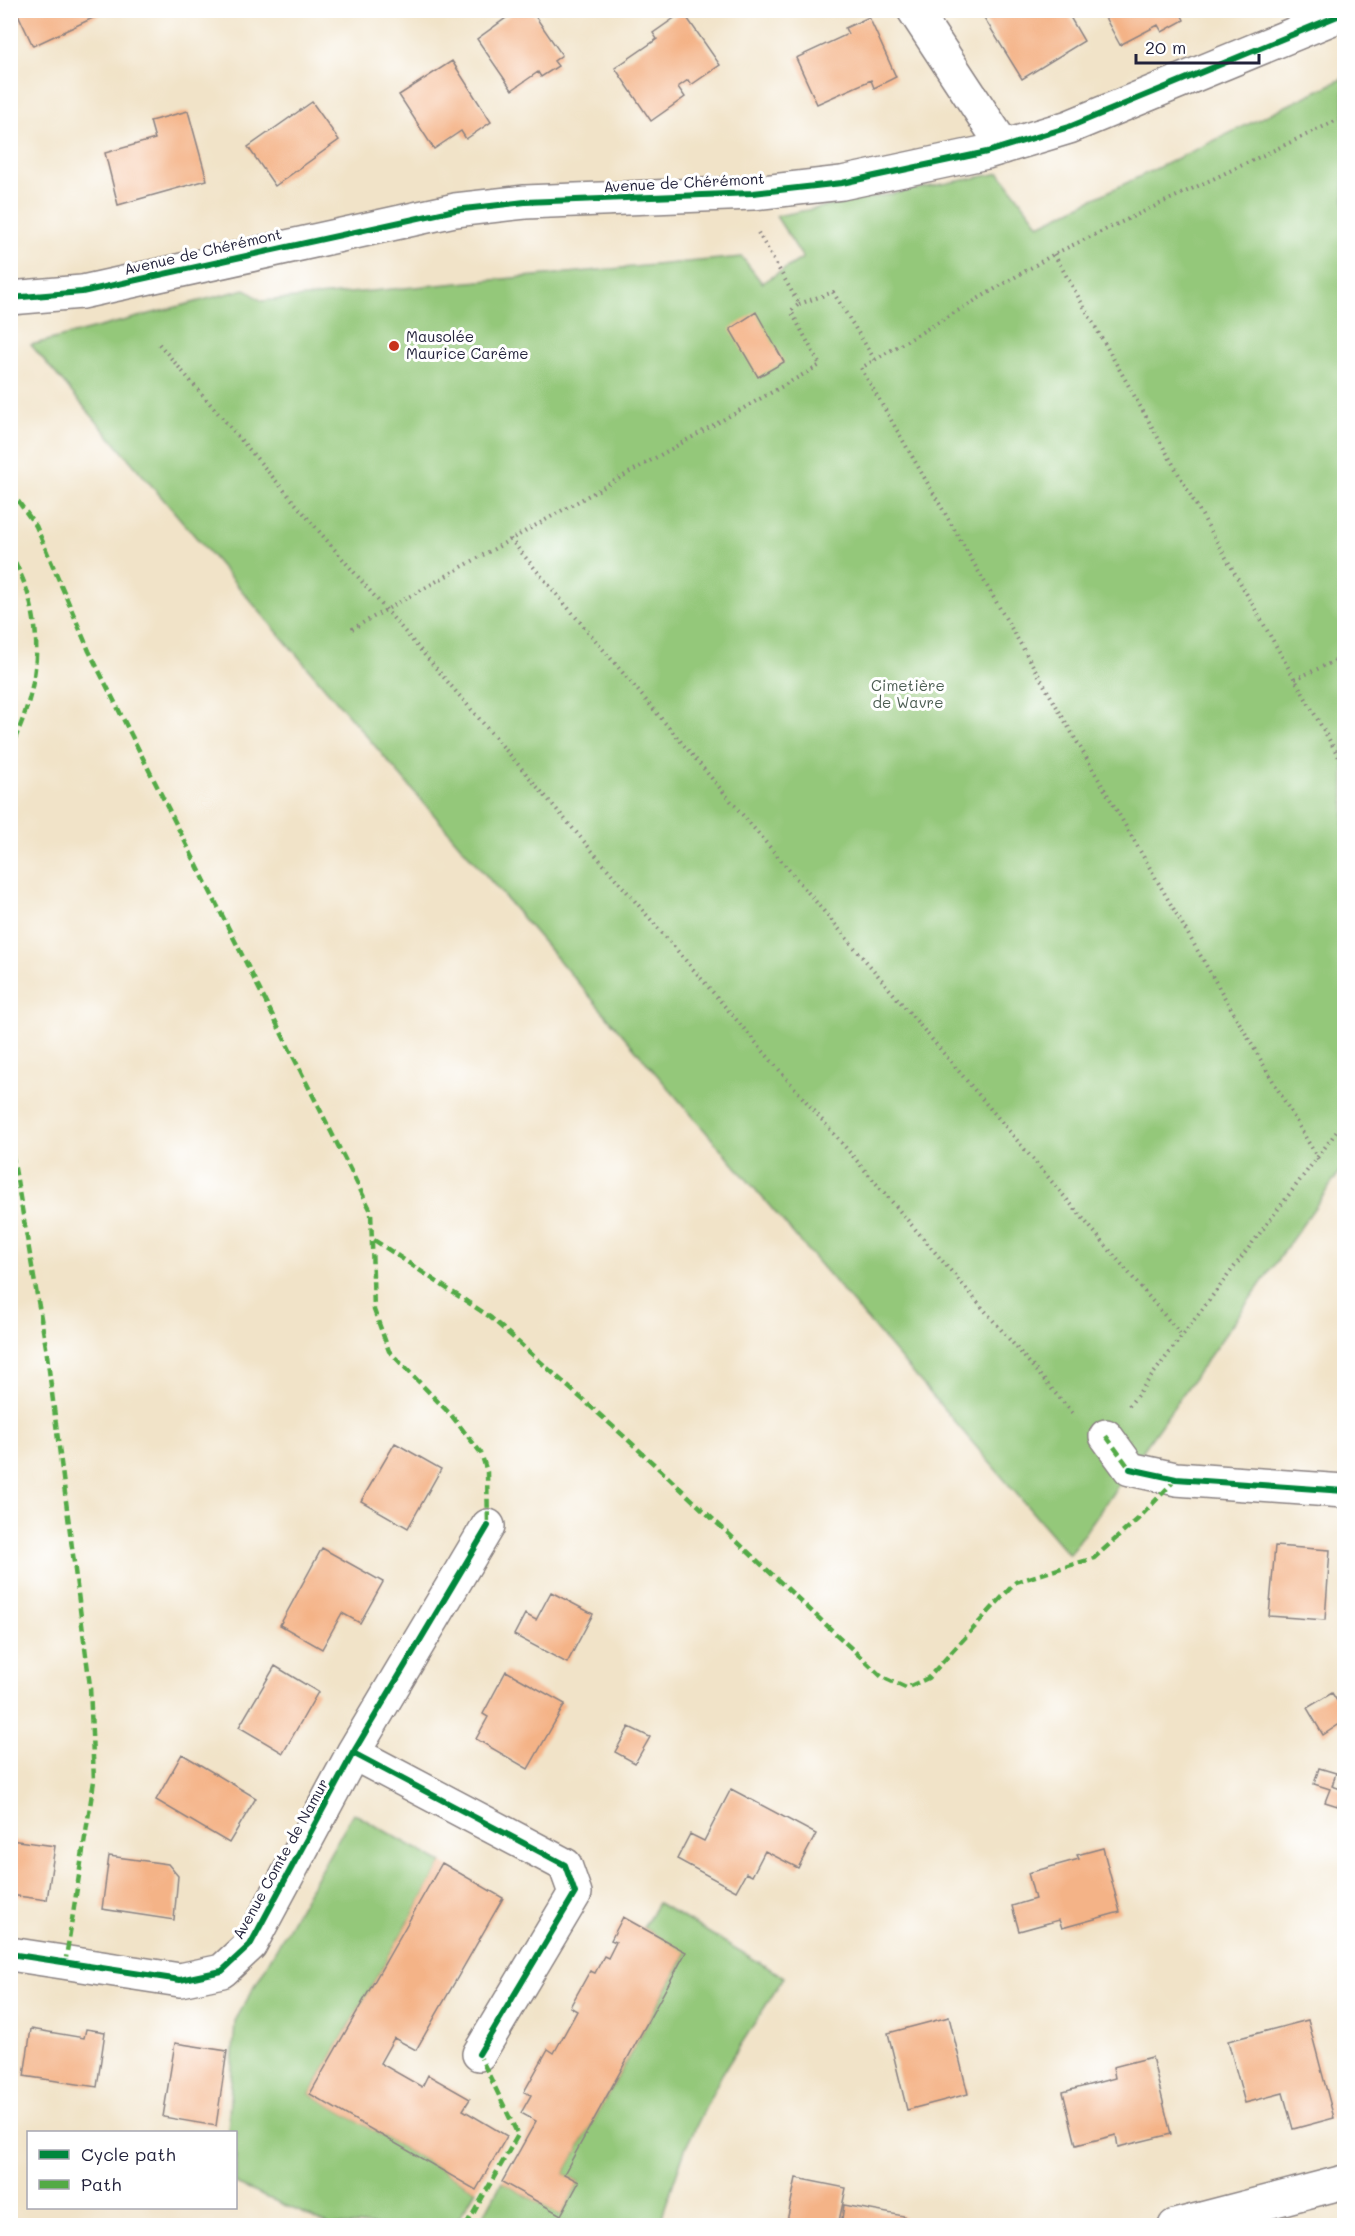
<svg xmlns="http://www.w3.org/2000/svg" width="1355" height="2236" font-family="Mali,sans-serif">
<rect width="100%" height="100%" fill="#fff"/>
<filter id="ink" filterUnits="userSpaceOnUse"><feTurbulence type="fractalNoise" baseFrequency=".0167" numOctaves="2"/><feDisplacementMap in="SourceGraphic" scale="12" xChannelSelector="R" yChannelSelector="G"/><feConvolveMatrix kernelMatrix="1 2 1 2 8 2 1 2 1" color-interpolation-filters="sRGB"/></filter>
<filter id="wash" filterUnits="userSpaceOnUse"><feTurbulence type="fractalNoise" baseFrequency=".008" numOctaves="4" result="noise"/><feDisplacementMap in="SourceGraphic" scale="24" xChannelSelector="R" yChannelSelector="G"/><feGaussianBlur stdDeviation="1.35" result="paint"/><feColorMatrix in="noise" values="0 0 0 0 0 0 0 0 0 0 0 0 0 0 0 0 0 1.4 0 .05"/><feComposite in="paint" operator="in"/></filter>
<g filter="url(#wash)">
<rect width="100%" height="100%" fill="#f1e3c8"/>
<path fill="#94c87a" stroke="#5b755a" stroke-width="1.5" d="M1344 78V1166L1069 1555 31 345 245 289 262 301 742 257 762 283 803 258 776 216 1000 173 1039 225Z
M353 1813 442 1863 310 2094 476 2190 455 2225H330L236 2184V2132H228L235 2021Z
M658 1903 784 1977 722 2074 685 2149 659 2225 478 2226 502 2182 561 2215 579 2182 564 2174 686 1953 643 1928Z"/>
<g id="blocks">
<path fill="#f4b387" d="M16 10H110L33 46Z
M517 10H531L562 55 554 61 558 66 541 77 538 72 512 90 477 39Z
M992 10H1066L1084 41 1022 79 983 16Z
M1101 10H1179L1184 20 1162 32 1158 25 1120 45Z
M683 12 720 65 691 85 688 80 678 87 685 97 651 121 615 68 657 39 653 33Z
M869 17 896 77 874 88 871 80 817 104 796 58 848 34 845 28Z
M452 61 491 122 466 139 461 131 434 149 399 95Z
M312 102 339 140 275 186 248 147Z
M188 111 207 180 118 205 105 153 155 139 150 121Z
M756 312 784 362 758 377 730 329Z
M395 1443 441 1469 408 1528 361 1501Z
M1275 1546 1330 1550 1325 1620 1269 1616Z
M322 1548 383 1582 360 1623 342 1613 322 1649 280 1625Z
M551 1592 593 1614 567 1663 514 1635 525 1614 536 1620Z
M275 1666 318 1692 283 1753 239 1727Z
M506 1671 565 1704 528 1769 476 1739 488 1717 483 1714Z
M1332 1693 1344 1712V1721L1323 1735 1307 1708Z
M629 1727 650 1737 635 1763 615 1752Z
M182 1754 256 1798 229 1843 156 1800Z
M1319 1768 1336 1773 1332 1786 1344 1790V1808L1325 1802 1330 1789 1314 1784Z
M731 1789 816 1834 798 1868 765 1851 752 1876 746 1873 736 1891 677 1859 690 1834 704 1841Z
M10 1840 55 1846 47 1900 10 1895Z
M1103 1848 1120 1912 1062 1928 1059 1920 1019 1931 1012 1906 1035 1899 1028 1873 1079 1859 1077 1855Z
M109 1856 168 1864 178 1876 174 1920 102 1909Z
M442 1863 503 1898 416 2050 394 2038 380 2063 422 2087 428 2075 470 2099 463 2110 507 2136 476 2190 310 2094Z
M623 1917 686 1952 564 2174 579 2182 561 2215 502 2182 536 2121 521 2113 531 2095 524 2092 548 2049 554 2053 577 2011 570 2007 590 1971 595 1973 604 1956 608 1958 616 1942 611 1940Z
M949 2017 968 2094 907 2110 888 2033Z
M1308 2020 1334 2118 1293 2129 1283 2093 1245 2103 1228 2041Z
M31 2029 84 2038 86 2029 105 2032 97 2087 24 2076Z
M175 2043 227 2051 216 2126 163 2117Z
M1152 2057 1171 2134 1118 2147 1116 2135 1076 2145 1063 2092 1115 2078 1113 2067Z
M796 2178 846 2188 838 2226H786Z
M844 2205 904 2216 902 2226H841Z"/>
</g>
</g>
<g filter="url(#ink)">
<use href="#blocks" fill-opacity="0" stroke="#8a8282" stroke-width="1.5"/>
<g fill="none" stroke-linecap="round" stroke-linejoin="round">
<defs>
<path id="minor" d="M914 10 1004 147
M10 298 82 292 455 210 525 202 753 193 842 183 987 152 1069 127 1340 15 1344 11
M1106 1436 1130 1469 1176 1479 1344 1491
M353 1753 565 1865 575 1893 479 2054
M10 1954 180 1980 222 1971 250 1945 353 1753 488 1526
M1175 2226 1344 2182"/>
</defs>
<use href="#minor" stroke="#8a8282" stroke-width="36"/>
<path stroke="#8a8282" stroke-width="4" stroke-dasharray="1.5 4.5" stroke-linecap="butt" d="M1054 254 1344 766
M799 304 833 292 875 360
M159 344 1074 1415
M510 539 1182 1336
M352 629 820 365 791 311 799 304 756 229
M1295 679 1344 657
M1318 1159 861 368 1054 254 1344 117
M1129 1406 1344 1122"/>
<use href="#minor" stroke="#fff" stroke-width="33"/>
<path stroke="#53aa46" stroke-width="4.5" stroke-dasharray="9 4.5" stroke-linecap="butt" d="M10 490 36 526 89 651 371 1211 374 1310 389 1351 451 1415 481 1453 487 1472 488 1526
M10 550C17 567 26 584 30 601 44 653 33 702 10 749
M10 1140 46 1347 90 1686 94 1781 65 1964
M374 1240 490 1317 626 1438 882 1677 906 1688 928 1678 1016 1582 1094 1558 1138 1519 1176 1479
M1106 1436 1130 1469
M466 2226 518 2135 479 2054"/>
<defs>
<path id="cycleway" d="M10 298 82 292 455 210 525 202 753 193 842 183 987 152 1069 127 1340 15 1344 11
M1130 1469 1176 1479 1344 1491
M353 1753 565 1865 575 1893 479 2054
M10 1954 180 1980 222 1971 250 1945 353 1753 488 1526"/>
</defs>
<use href="#cycleway" stroke="#fff" stroke-width="10"/>
<use href="#cycleway" stroke="#00873e" stroke-width="6"/>
</g>
</g>
<circle fill="#c8321e" stroke="#fff" stroke-width="2" cx="394" cy="346" r="6"/>
<g text-anchor="middle" stroke-width="6" stroke-linejoin="round" paint-order="stroke">
<g font-size="15" fill="#22223b" stroke="#fff">
<text transform="translate(684 183) rotate(-3)" y="5">Avenue de Chérémont</text>
<text transform="translate(203 252) rotate(-13)" y="5">Avenue de Chérémont</text>
<text transform="translate(281 1859) rotate(-61)" y="5">Avenue Comte de Namur</text>
</g>
<g font-size="15" fill="#22223b" stroke="#fff" text-anchor="start">
<text x="406" y="342">Mausolée<tspan x="406" dy="17">Maurice Carême</tspan></text>
</g>
<g font-size="15" fill="#4a5c51" stroke="#fff">
<text x="908" y="691">Cimetière<tspan x="908" dy="17">de Wavre</tspan></text>
</g>
</g>
<rect width="1355" height="2236" fill="none" stroke="#fff" stroke-width="36"/>
<rect x="27" y="2131" width="210" height="78" fill="#ffffff" stroke="#a7a7b1" stroke-width="1.5"/>
<rect x="39" y="2150" width="30" height="9" fill="#00873e" stroke="#a7a7b1" stroke-width="1.5"/>
<text x="81" y="2161" font-size="18" fill="#22223b">Cycle path</text>
<rect x="39" y="2180" width="30" height="9" fill="#53aa46" stroke="#a7a7b1" stroke-width="1.5"/>
<text x="81" y="2191" font-size="18" fill="#22223b">Path</text>
<path d="M1136 54v9h123v-9" fill="none" stroke="#22223b" stroke-width="3"/>
<text x="1145" y="54" font-size="18" fill="#22223b" stroke="#ffffff" stroke-width="4.5" paint-order="stroke">20 m</text>
</svg>
